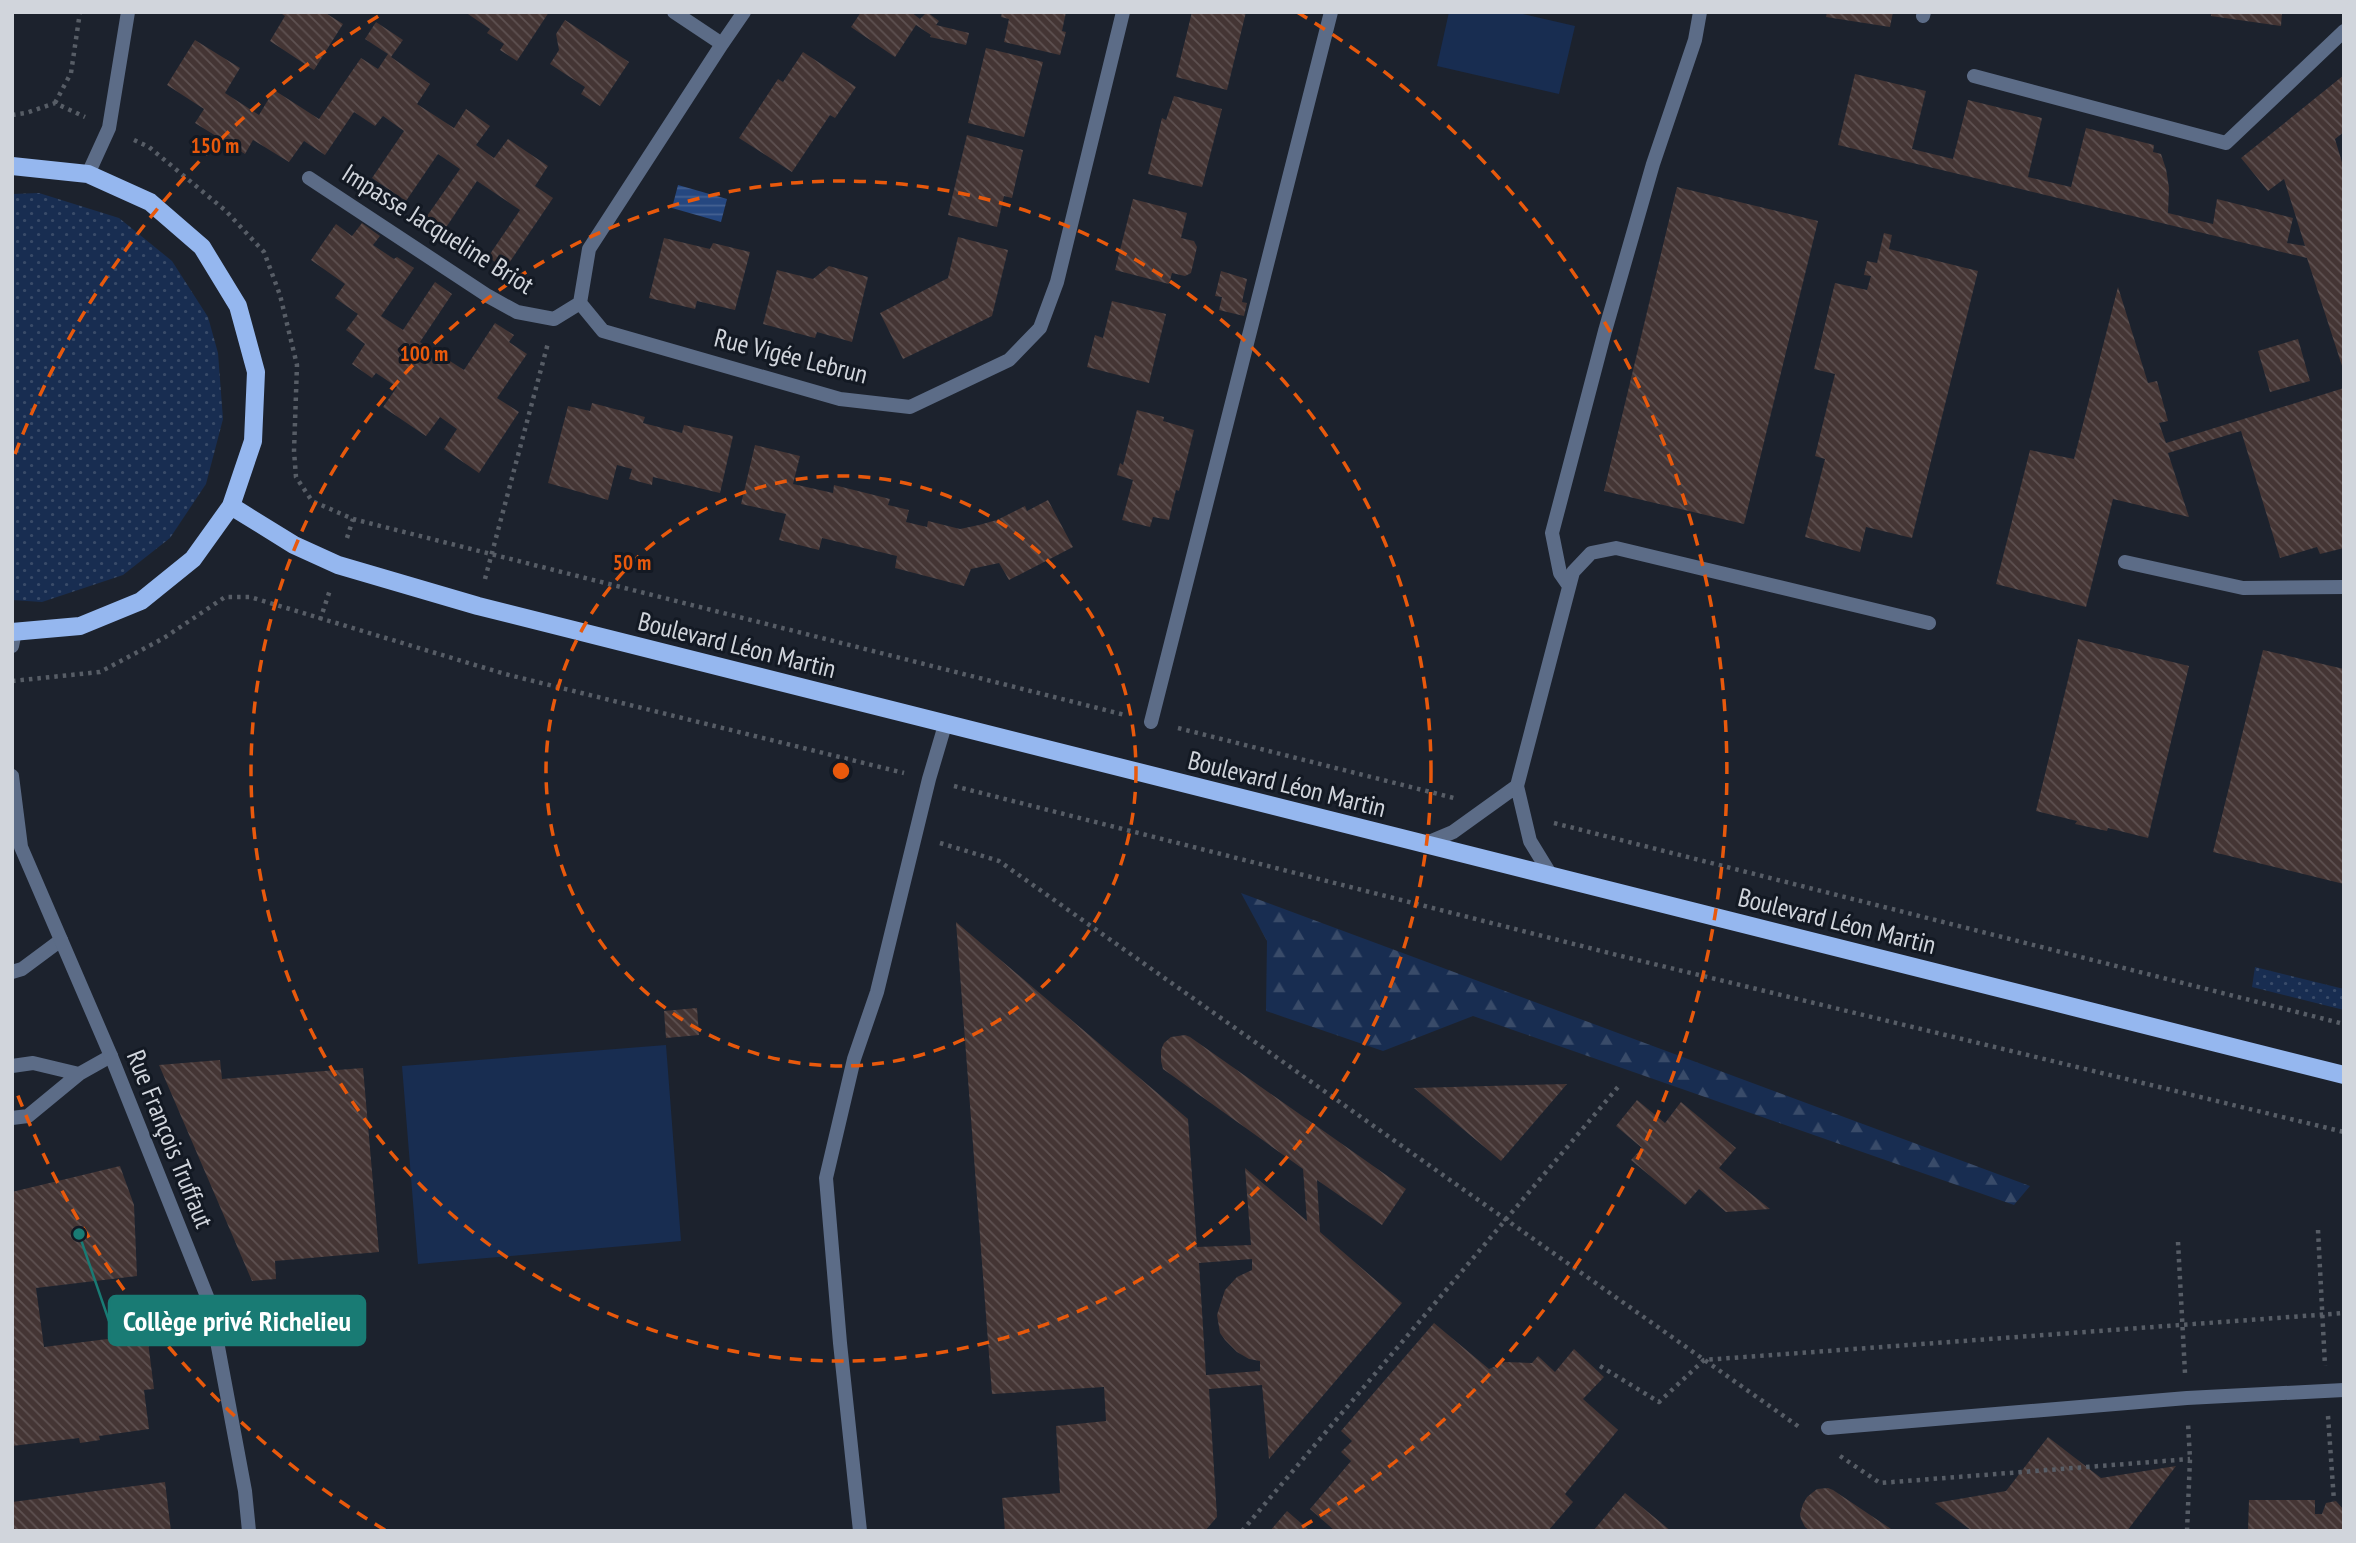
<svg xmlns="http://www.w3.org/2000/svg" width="2356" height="1543" font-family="'PT Sans Narrow',sans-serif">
<defs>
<pattern id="grass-dots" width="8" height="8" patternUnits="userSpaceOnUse" patternTransform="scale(1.75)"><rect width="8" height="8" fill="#182d51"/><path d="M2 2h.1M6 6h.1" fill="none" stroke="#394b69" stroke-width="1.8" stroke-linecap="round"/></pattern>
<pattern id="forest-firs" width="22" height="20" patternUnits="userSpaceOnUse" patternTransform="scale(1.75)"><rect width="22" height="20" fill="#182d51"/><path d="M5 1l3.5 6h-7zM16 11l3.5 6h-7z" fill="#394b69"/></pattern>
<pattern id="water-rules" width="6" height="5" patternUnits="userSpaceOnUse" patternTransform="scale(1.75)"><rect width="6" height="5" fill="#254780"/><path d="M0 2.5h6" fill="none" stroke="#446191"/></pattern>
<pattern id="building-back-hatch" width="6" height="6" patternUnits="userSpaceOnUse" patternTransform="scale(1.75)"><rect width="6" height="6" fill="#443534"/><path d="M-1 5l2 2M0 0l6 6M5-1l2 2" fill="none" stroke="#5e5151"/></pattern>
</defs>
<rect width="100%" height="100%" fill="#1c222d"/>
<path fill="url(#grass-dots)" d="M39 193 119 218 172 261 208 317 218 353 223 419 206 484 170 538 123 575 42 602 12 600V194Z
M2255 967 2344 989V1010L2252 987Z"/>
<path fill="url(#forest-firs)" d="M1241 893 2030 1186 2014 1205 1473 1016 1383 1051 1266 1011 1267 941Z"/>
<path fill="#182d51" d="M1449 12H1514L1575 26 1559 94 1437 66Z
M666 1045 681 1241 418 1264 402 1066Z"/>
<path fill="url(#water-rules)" d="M678 185 727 199 721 222 672 208Z"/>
<path fill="url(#building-back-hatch)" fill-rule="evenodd" d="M279 12H324L343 24 314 70 270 41 285 16Z
M465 12H549L517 61 500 50 504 44 487 33 490 29Z
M861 12H911L920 19 927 12 939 21 936 25 969 33 966 45 930 37 931 35 916 25 895 57 851 27Z
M1002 12H1066L1062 31 1066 32 1060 55 1004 42 1009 19 1001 17Z
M1192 12H1246L1227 90 1176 77Z
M1827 12H1893L1890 27 1826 17Z
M2211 12H2282L2281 26 2211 16Z
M565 20 629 62 600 106 581 94 585 87 550 64 559 50 556 34Z
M376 22 403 40 391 57 430 84 417 104 454 128 466 109 490 126 476 145 494 158 508 139 548 166 535 186 553 198 505 269 488 257 520 210 477 181 445 229 427 216 460 169 438 154 406 201 372 178 404 131 383 116 375 126 354 112 325 155 304 141 289 162 253 140 245 154 195 123 204 109 167 85 195 40 240 68 225 93 259 115 274 90 319 119 361 58 378 69 388 54 365 39Z
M986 48 1043 62 1024 137 968 123Z
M803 52 856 87 835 118 830 115 792 172 739 138 778 79 783 82Z
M1855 74 1926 91 1912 149 1953 159 1968 100 2042 118 2028 177 2071 187 2086 128 2154 145 2153 152 2161 154 2166 169 2169 188 2168 213 2213 224 2217 199 2293 218 2287 243 2305 246 2284 179 2268 191 2241 158 2344 75V132L2335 139 2344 169V372L2307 258 1838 145Z
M1174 96 1222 109 1202 187 1148 174 1162 118 1166 120Z
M967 135 1023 150 1012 198 1004 196 997 227 948 215Z
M1677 187 1818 221 1744 524 1604 491Z
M1133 199 1187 213 1181 238 1194 241 1197 247 1191 273 1185 276 1172 273 1169 284 1115 270Z
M362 223 380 236 373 245 394 259 397 257 414 268 381 316 403 330 435 282 452 294 420 342 464 370 495 323 514 335 509 342 527 354 497 398 519 412 479 473 444 449 457 429 440 417 426 436 383 407 397 387 376 373 372 378 352 364 365 344 346 330 358 314 335 298 345 284 311 260 336 224 352 236Z
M1884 233 1892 235 1889 249 1978 271 1912 538 1866 527 1860 552 1805 537 1825 459 1815 456 1835 374 1814 369 1835 283 1867 290 1871 276 1864 275 1867 261 1877 263Z
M958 237 1008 250 992 316 903 359 880 313 948 278Z
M664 238 710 249 713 243 750 252 735 310 697 301 695 309 649 298Z
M829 266 868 277 852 342 817 332 815 338 763 324 777 270 813 279Z
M1221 271 1247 279 1242 302 1247 303 1244 316 1219 310 1222 297 1215 296Z
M2118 287 2148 383 2157 381 2168 421 2159 423 2166 443 2344 388V548L2320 554 2317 547 2280 558 2241 431 2168 453 2189 517 2113 499 2086 607 1996 584 2030 450 2074 459Z
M1112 301 1166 314 1149 383 1087 367 1095 335 1103 338Z
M2298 339 2310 381 2270 392 2258 351Z
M592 403 645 417 643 423 682 433 684 425 733 436 720 493 653 477 652 485 629 479 632 469 617 465 608 500 548 483 568 406 590 411Z
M1137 410 1164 417 1163 421 1194 430 1179 491 1176 490 1169 520 1153 517 1150 527 1122 520 1133 480 1117 475 1120 463 1123 465Z
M755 445 800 456 793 484 833 493 834 485 890 499 888 505 909 510 906 522 927 527 928 521 960 529 979 525 997 520 1025 506 1027 511 1048 500 1073 547 1009 580 999 563 971 569 964 586 895 568 897 556 822 538 819 550 779 540 786 514 741 504Z
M2078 639 2189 666 2148 838 2108 828 2107 831 2075 824 2077 821 2036 811Z
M2263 650 2344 669V884L2213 852Z
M956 922 1188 1119 1197 1247 1251 1245 1245 1168 1307 1221 1303 1169 1163 1069 1161 1061V1050L1164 1043 1171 1037 1185 1035 1190 1037 1406 1189 1382 1225 1317 1180 1320 1232 1402 1303 1269 1459 1262 1385 1209 1389 1217 1517 1205 1531H1005L1002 1498 1060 1493 1056 1426 1106 1421 1104 1387 992 1394ZM1252 1259V1270L1237 1277 1225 1290 1217 1315 1220 1333 1225 1340 1237 1352 1249 1359 1260 1361V1371L1206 1375 1199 1263Z
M697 1008 699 1035 666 1038 664 1011Z
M220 1060 222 1079 363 1068 379 1252 275 1261 276 1279 252 1281 159 1065Z
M1567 1084 1501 1161 1414 1088Z
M1637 1100 1665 1123 1681 1102 1736 1148 1719 1168 1770 1209 1726 1212 1699 1189 1685 1205 1631 1160 1642 1148 1616 1126Z
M120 1166 134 1205 137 1276 36 1288 44 1347 147 1334 154 1389 144 1390 149 1429 99 1436 100 1440 80 1443 79 1438 12 1446V1192Z
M1434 1323 1489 1369 1505 1362 1532 1363 1538 1356 1555 1372 1574 1349 1604 1377 1583 1399 1618 1430 1565 1494 1573 1502 1548 1531H1335L1310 1509 1351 1461 1341 1452 1352 1441 1341 1431Z
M2048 1437 2101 1478 2176 1466 2127 1531H1972L1935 1503 2006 1491Z
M165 1482 171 1531H12V1502Z
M1828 1488 1833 1490 1894 1531H1810L1805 1527 1801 1519 1800 1514 1803 1504 1807 1497 1817 1489Z
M1625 1493 1671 1531H1593Z
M2249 1500H2315V1514H2322L2326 1503 2336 1501 2343 1509 2344 1531H2248Z
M1287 1511 1310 1531H1270Z"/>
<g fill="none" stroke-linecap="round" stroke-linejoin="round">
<path stroke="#575d66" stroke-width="4.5" stroke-dasharray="3.5 5" stroke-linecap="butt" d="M55 103 71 73 80 12
M12 115 26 113 55 103 85 117
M134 140 149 147 226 211 264 252 280 295 297 365 294 451 296 477 312 501 353 519 1125 715
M347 538 353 519
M485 579 548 343
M320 620 330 590
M12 681 100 672 164 638 225 597H250L505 674 904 773
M1178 728 1454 798
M954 786 1621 956 2344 1132
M1554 823 2344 1024
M940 843 999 861 1802 1429
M2318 1230 2325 1366
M2178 1242 2185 1373
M1600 1366 1659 1402 1704 1360 2344 1313
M2328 1416 2334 1501
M1840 1456 1880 1483 2190 1459
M1242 1531 1618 1087
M2187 1531 2190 1459 2188 1423"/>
<path stroke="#5c6c87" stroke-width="14" d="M1923 16 1924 12
M1974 76 2226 143 2344 31
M2125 562 2243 588 2344 587
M1569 586 1560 573 1552 533 1605 331 1653 164 1695 40 1700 12
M1517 786 1573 572 1591 553 1616 548 1929 623
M1422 845 1453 832 1517 786 1530 841 1552 877
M12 972 22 969 61 940
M12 1066 33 1063 79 1074
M12 1118 28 1116 79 1074 111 1056
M1828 1428 2187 1398 2344 1390
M860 1531 840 1343 826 1178 854 1059 877 992 929 779 945 725"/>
<path stroke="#5c6c87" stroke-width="14" d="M1151 722 1331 12"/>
<path stroke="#5c6c87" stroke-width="14" d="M674 12 722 44 744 12
M722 44 589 249 580 303 603 331 840 399 910 407 1009 360 1040 328 1057 282 1123 12
M88 174 109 128 128 12
M309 178 488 296 517 312 554 319 580 303
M12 646 15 632
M12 776 21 847 111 1056 210 1304 245 1491 249 1531"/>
<path stroke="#95b7ef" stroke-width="18" d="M12 166 88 174 150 202 202 247 238 306 256 372 253 441 231 506 193 559 141 601 80 626 12 632
M231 506 294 545 338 565 478 606 2344 1075"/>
</g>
<g fill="none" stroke="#e8590c" stroke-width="3.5" stroke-dasharray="12 9">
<circle cx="841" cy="771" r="295"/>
<circle cx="841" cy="771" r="590"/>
<path d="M385 1530A885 885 0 0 1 15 1088M15 454A885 885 0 0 1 385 12M1297 12A885 885 0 0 1 1297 1530"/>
</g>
<g text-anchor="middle" stroke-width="6" stroke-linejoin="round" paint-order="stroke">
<g font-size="26" fill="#d1d5dc" stroke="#131923">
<text transform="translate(438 229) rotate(32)" y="9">Impasse Jacqueline Briot</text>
<text transform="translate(791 356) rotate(14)" y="9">Rue Vigée Lebrun</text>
<text transform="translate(737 645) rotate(14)" y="9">Boulevard Léon Martin</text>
<text transform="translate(1287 784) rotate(14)" y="9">Boulevard Léon Martin</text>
<text transform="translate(1837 921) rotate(14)" y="9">Boulevard Léon Martin</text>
<text transform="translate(170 1139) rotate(68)" y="9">Rue François Truffaut</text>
</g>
</g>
<circle cx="841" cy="771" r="10" fill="#e8590c" stroke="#131923" stroke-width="3.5"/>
<g font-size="21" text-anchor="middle" font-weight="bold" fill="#e8590c" stroke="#131923" stroke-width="6" stroke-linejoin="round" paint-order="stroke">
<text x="215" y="153">150 m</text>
<text x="424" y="361">100 m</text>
<text x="632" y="570">50 m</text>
</g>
<path fill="none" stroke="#197b74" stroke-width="2.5" d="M79 1234L109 1321"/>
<circle fill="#197b74" stroke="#131923" stroke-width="2.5" cx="79" cy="1234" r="7"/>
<rect fill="#197b74" stroke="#197b74" stroke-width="2.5" x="109" y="1296" width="256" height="49" rx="7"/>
<g font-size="28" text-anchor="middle" font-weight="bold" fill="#fff">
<text x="237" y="1331">Collège privé Richelieu</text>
</g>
<rect width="2356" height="1543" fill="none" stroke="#d1d5dc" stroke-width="28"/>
</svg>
